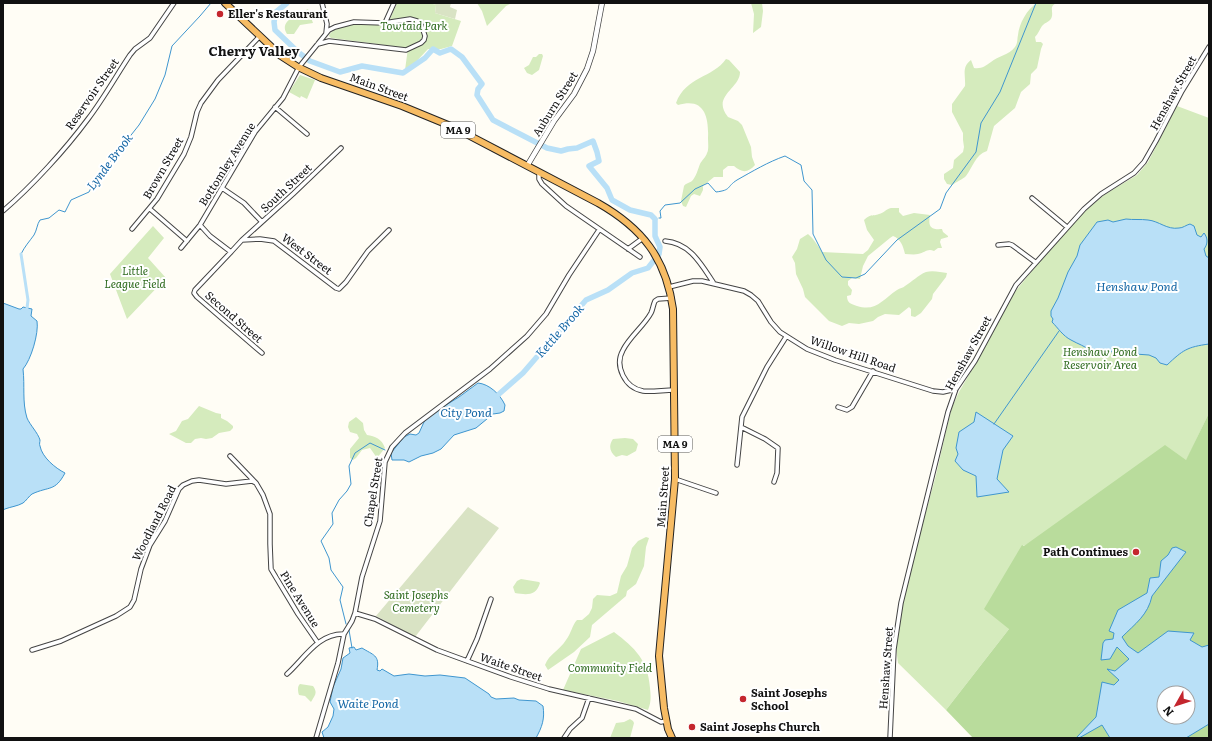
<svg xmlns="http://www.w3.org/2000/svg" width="1212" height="741" font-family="Literata,serif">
<rect width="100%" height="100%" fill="#fffdf5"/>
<path fill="#d5ebbd" d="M397 3H430L436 5 435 13 461 21 452 46 441 49H428L413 65 405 70 408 48 331 38 329 36C331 27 359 22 369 23 375 24 380 26 387 26Z
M477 3H512L506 6 487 26 482 11Z
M751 3H762L763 11 761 27 753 33 754 14Z
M1037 3H1057C1049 6 1053 10 1052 16 1051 22 1045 22 1042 26 1040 29 1038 34 1035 37L1036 42H1041L1043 44 1041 49 1037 68 1031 74 1030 84 1021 92 1015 108 994 126 987 151C975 155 973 167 966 176 963 179 956 182 952 185L947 184 944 179V174L953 168 954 160 963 152 964 147 963 140V133L952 112V104L965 86C966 77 961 67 971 60L974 68C982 69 985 66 991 62 998 56 1009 55 1015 47 1018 43 1017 39 1018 35 1019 24 1027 9 1037 3Z
M308 9 313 23 300 25 294 34H287C278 21 299 14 308 9Z
M539 54H542L543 56 539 70 532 75 527 73 524 68 529 65 533 57H536Z
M726 59 729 60 740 72C740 89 711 96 728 117L738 121 742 125 751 147 752 157 755 165C748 173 742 173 734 166H728L723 170V177H714L703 186V190L700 196 694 194 691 196 686 207 683 206 681 201 684 186C686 183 689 183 692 181 696 177 698 169 700 164 702 160 706 157 707 153 709 150 708 142 708 138 709 116 704 97 678 105L676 103C686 76 713 78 726 59Z
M300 75 315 80 307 99 301 96 300 98 289 92Z
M1177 106 1209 118V413L1186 461 1024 546 1023 545 1009 629 946 710 898 663 896 648 900 614 922 526 936 475 946 431 952 407 959 392 989 340 1010 298 1027 277 1058 240 1083 213 1104 195 1137 175 1148 162Z
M891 208H899V212L903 216 914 213 930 215C928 226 930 230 942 229L943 232 948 236V237L941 239 940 242 942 248H938L934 251C927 248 925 253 918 254 914 255 909 254 905 254 903 246 901 239 893 236L890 238 868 256 863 266 860 279 852 278 848 281V285L852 290 851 295 847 296C847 303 851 304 857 306 876 312 882 300 897 290 900 288 903 288 905 286 912 282 918 275 926 272 932 270 941 272 947 273L946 277 933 294 932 299 921 313 915 317 911 316V309L909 307 899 315 885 314 878 317 873 321 859 324 849 323 842 326 829 321 805 297 803 289 796 274 795 263 792 257 797 249 800 239 808 234C814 239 818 246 822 252L863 254 868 250 874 240 867 230 864 220C872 213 872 217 879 214 884 213 886 209 891 208Z
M153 226 164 238 148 258 166 278 127 319 110 274Z
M199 406 216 413 221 414V418L227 421 233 426V428L230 431 219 433 212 438 206 439 201 438 195 439 191 443H186L169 434 176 431 182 421 188 419Z
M356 417 363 423 364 430 367 435C375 436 382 439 385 448L377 458 370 448 362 450 356 458 353 460 350 458V449L359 438 357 434 350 432 348 427 349 422Z
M625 438 633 439 638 444 636 451 627 456 622 455 616 457C610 452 608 446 613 439Z
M646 537 649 538 646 547 644 566 636 584 627 591 626 596 592 625 590 637 574 652 548 670 545 665C549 654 560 650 566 640 571 634 572 625 577 620H582L589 614 592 608 593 599 597 595 610 596 617 593 621 576 627 566 632 548 638 541Z
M521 579 539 582 540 583C536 596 527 595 515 593L513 587 517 581Z
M614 632C635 648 648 660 650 688 651 697 651 703 648 710L618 701 563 690 581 649Z
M300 684 313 686C318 693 315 695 311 702L305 696 299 695C298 692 297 686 300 684Z
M630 719 633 721 634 723 630 738H610L616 723 624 722Z"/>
<path fill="#b9dc9c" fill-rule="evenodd" d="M1209 413V738H973L946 710 1009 629 984 609 1022 545 1024 546 1165 445 1186 460ZM1164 693H1188V717H1164Z"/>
<path fill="#d9e3c4" d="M430 3H451L450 7 457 10 455 19 435 13 436 5Z
M468 507 499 528 415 637 376 616Z"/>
<path fill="#b9e0f7" stroke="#3f96cf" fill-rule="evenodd" d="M1126 219C1133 220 1141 219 1148 220 1159 221 1167 230 1179 228 1183 228 1186 225 1190 224L1194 226 1197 235 1201 237 1204 233C1208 238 1208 244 1204 249L1206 256 1209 258V344C1187 347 1183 350 1167 365L1160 363 1156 358 1149 355 1135 354 1123 355 1116 352 1100 351 1097 350 1091 351C1085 346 1078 344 1071 340 1063 336 1058 328 1052 322L1053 319 1051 316V311L1058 298 1068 272 1077 256 1080 245 1097 222 1108 220 1113 222Z
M3 303 19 309H21L23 307 32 309 31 316 37 321C39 333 31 360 23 369 25 386 22 402 27 418 30 425 38 433 40 440 40 442 39 444 40 446 42 457 55 468 65 473 55 492 49 486 32 494 29 496 26 501 23 503 18 506 10 507 5 509L3 510Z
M478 383C489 384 500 394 505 405L504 411 500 413 493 414 476 428 454 435 441 449 433 453 421 456 409 462 404 460H392L391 453 404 437 410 434 416 435 419 433 424 422 433 413 459 397Z
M976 412 1013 436 1003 450 997 479 1009 492 977 497 976 476 963 470 955 461 958 454 956 448 959 432 974 422Z
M1176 547 1186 552 1152 596C1148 615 1135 624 1122 637L1128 646 1138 653 1168 631 1194 633 1190 640 1202 647 1209 645V724L1186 738H1110L1102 725 1079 738H1076L1096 717 1102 682 1114 685 1119 680 1107 669 1115 671 1129 659 1117 647 1110 659 1101 660 1103 643 1105 640 1113 639 1114 633 1109 631 1118 610 1147 593 1150 578 1159 577 1161 561 1168 555 1172 548ZM1164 693H1188V717H1164Z
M354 647 356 650 362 648C373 655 380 655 377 670L380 671 382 669 394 676 409 674 425 676 440 675 465 678 489 694 491 697 496 699 514 698 519 700 536 701 543 706C545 719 542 727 536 738H324L322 732 328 727 333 716 334 709 330 702 333 687 341 669 343 658 350 653 349 648Z"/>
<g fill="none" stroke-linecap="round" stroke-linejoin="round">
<path stroke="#3f96cf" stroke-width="1" d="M659 218H661L660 211 665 205 680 203 695 189 708 183 716 192C732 190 726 187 737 180 753 171 768 162 785 156L801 165 804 181 812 190 813 234 826 260 842 277 856 278 865 274 897 240 940 209 946 193 976 152 981 123 1000 92 1036 3
M655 219H657
M21 254C25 246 29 242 34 235 37 230 37 224 40 220L49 218 59 210 65 212 71 200 89 192 94 182 139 125 155 99 165 75 172 46 200 16 211 3
M994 424 1059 331
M346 624 340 600 343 587 331 570 329 558 321 541 333 524 332 513 339 500 347 491 351 484 349 466 355 453 370 443 385 450
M349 630 352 648"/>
<path stroke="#b9e0f7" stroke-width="3" d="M21 254 28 300 27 308"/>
<path stroke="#b9e0f7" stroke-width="5.5" d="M287 3 276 12 274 22 275 30 298 52 310 61 340 72 362 66 403 73 425 58 433 49 440 53 451 49 462 57 482 84 478 89 477 95 493 120 547 148 561 151 568 149 577 148 593 141 597 152 599 161 589 166 607 188 612 200 630 210 651 215 655 219V236L660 247 659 254 648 268 632 273 608 290 586 300 523 373 499 394"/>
<defs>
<path id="minor" d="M322 3 327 24 326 33
M385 23 394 3
M275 107 307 134
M539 172V179L542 184 566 206 640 257
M222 188 244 203 262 222
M1032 198 1067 227
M150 209 187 241
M3 211C32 186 65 150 88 119 104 98 116 76 130 55L135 49 150 38 174 3
M200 225 210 236 231 252 242 240 260 239 274 241 336 288 339 289 346 282 368 251 389 230
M132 229 157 199 184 154 191 137 197 112 201 103 218 80 260 36
M242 240 293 194 341 148
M665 241C690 243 701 264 713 282
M998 245 1009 244 1012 245 1035 262
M181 248 200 225 255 132 283 98 299 67 329 30 335 27 354 22 384 23 410 19 417 21 421 24 425 36 424 40 421 43 406 50 329 41 318 44
M628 249 643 238
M231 252 195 290 194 293 197 297 262 353
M669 287 693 281H702L744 291 751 295 758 301 771 322 780 332 807 349 835 360 933 391 943 392 956 389
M672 298 658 299 655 301C653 305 653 309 651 313 644 326 630 336 623 350 614 366 625 388 643 391 652 392 664 390 674 390
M838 407 847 410 852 407 873 371
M741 427 765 439 778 448 777 473 774 482
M230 456 256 483 263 495 270 514V544L271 569 298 614 318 643
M737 465 742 417 767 367 786 337
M675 479 716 493
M355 613 375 619 437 650 511 677 549 689 636 709 661 722 666 721
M32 650 61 641 116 616 130 607 134 600 141 569 150 545 165 521 179 489 183 485 192 481 199 480 226 484 252 481 256 483
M467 661 477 639 491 599
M287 674C304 659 318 633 344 634
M316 738 338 663 344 634 352 621 355 613 362 577 380 521 385 462 392 447 405 433 490 369 527 336 546 314 569 275 599 230
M564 738 570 729 582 718 589 698
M890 738 894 649 901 603 948 412 956 389 975 361 1016 285 1084 209 1101 194 1134 173 1144 162 1156 141 1182 91 1209 47"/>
<path id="tertiary" d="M527 166 554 121 574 94 587 69 593 51 602 3"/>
<path id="trunk" d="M225 3 281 56 298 67 321 78 402 106 453 127 598 203C642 228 666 258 673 309L675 479 659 656 664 708 668 729 672 738"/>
</defs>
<use href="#minor" stroke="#444" stroke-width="5.5"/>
<use href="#tertiary" stroke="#444" stroke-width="6"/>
<use href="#trunk" stroke="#222" stroke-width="8"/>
<use href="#minor" stroke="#fff" stroke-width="3.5"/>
<use href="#tertiary" stroke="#fff" stroke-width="4.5"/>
<use href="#trunk" stroke="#f7bc64" stroke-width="6"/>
</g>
<g fill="#c4262e" stroke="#fff" stroke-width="1.5">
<circle cx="220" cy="14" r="4"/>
<circle cx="1136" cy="552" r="4"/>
<circle cx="743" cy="699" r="4"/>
<circle cx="692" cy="727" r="4"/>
</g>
<g text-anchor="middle" stroke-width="4" stroke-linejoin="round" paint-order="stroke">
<g fill="#fff" stroke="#585858" stroke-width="1">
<rect x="441" y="122" width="34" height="16" rx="3"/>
<rect x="658" y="436" width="34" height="16" rx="3"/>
</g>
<g font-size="10" font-weight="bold" fill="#111">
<text x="458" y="134">MA 9</text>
<text x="675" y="448">MA 9</text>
</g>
<g font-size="11" font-weight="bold" fill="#111" stroke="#fff" text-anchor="start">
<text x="228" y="18">Eller's Restaurant</text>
<text x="1128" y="556" text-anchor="end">Path Continues</text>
<text x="751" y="697">Saint Josephs<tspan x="751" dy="13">School</tspan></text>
<text x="700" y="731">Saint Josephs Church</text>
</g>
<g font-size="11" font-style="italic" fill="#2f6b1f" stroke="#fff">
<text x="414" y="30">Towtaid Park</text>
<text x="135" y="275">Little<tspan x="135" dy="13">League Field</tspan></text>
<text x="1100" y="356">Henshaw Pond<tspan x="1100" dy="13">Reservoir Area</tspan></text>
<text x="416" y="599">Saint Josephs<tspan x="416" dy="13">Cemetery</tspan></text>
<text x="610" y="672">Community Field</text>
</g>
<g font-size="11" fill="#111" stroke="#fff">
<text transform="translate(379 87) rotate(20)" y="4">Main Street</text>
<text transform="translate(1173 93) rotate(-61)" y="4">Henshaw Street</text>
<text transform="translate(92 94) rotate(-55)" y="4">Reservoir Street</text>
<text transform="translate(555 104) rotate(-58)" y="4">Auburn Street</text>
<text transform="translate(227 164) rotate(-58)" y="4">Bottomley Avenue</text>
<text transform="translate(163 168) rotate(-60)" y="4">Brown Street</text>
<text transform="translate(286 188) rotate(-43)" y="4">South Street</text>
<text transform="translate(307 254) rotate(37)" y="4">West Street</text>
<text transform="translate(234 317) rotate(41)" y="4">Second Street</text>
<text transform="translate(968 353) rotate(-61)" y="4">Henshaw Street</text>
<text transform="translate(853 354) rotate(19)" y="4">Willow Hill Road</text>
<text transform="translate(373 492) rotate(-81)" y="4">Chapel Street</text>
<text transform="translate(663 497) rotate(-86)" y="4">Main Street</text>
<text transform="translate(154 523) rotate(-63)" y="4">Woodland Road</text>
<text transform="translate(300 599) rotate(58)" y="4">Pine Avenue</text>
<text transform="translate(511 667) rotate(19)" y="4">Waite Street</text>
<text transform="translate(886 668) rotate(-86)" y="4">Henshaw Street</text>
</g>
<g font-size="12" font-style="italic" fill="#1768a6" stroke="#fff">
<text transform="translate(110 162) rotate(-53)" y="4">Lynde Brook</text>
<text x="1137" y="291">Henshaw Pond</text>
<text transform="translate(560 331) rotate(-49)" y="4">Kettle Brook</text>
<text x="466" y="417">City Pond</text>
<text x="368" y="708">Waite Pond</text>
</g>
<g font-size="13" font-weight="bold" fill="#111" stroke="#fff">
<text x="254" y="56">Cherry Valley</text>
</g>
</g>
<rect width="1212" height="741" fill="none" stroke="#111111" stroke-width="8"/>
<g transform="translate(1176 705) rotate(231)"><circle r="19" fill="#ffffff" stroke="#a0a0a0"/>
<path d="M0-3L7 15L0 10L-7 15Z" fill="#c4262e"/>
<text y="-6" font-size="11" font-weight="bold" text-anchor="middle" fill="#111111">N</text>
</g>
</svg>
